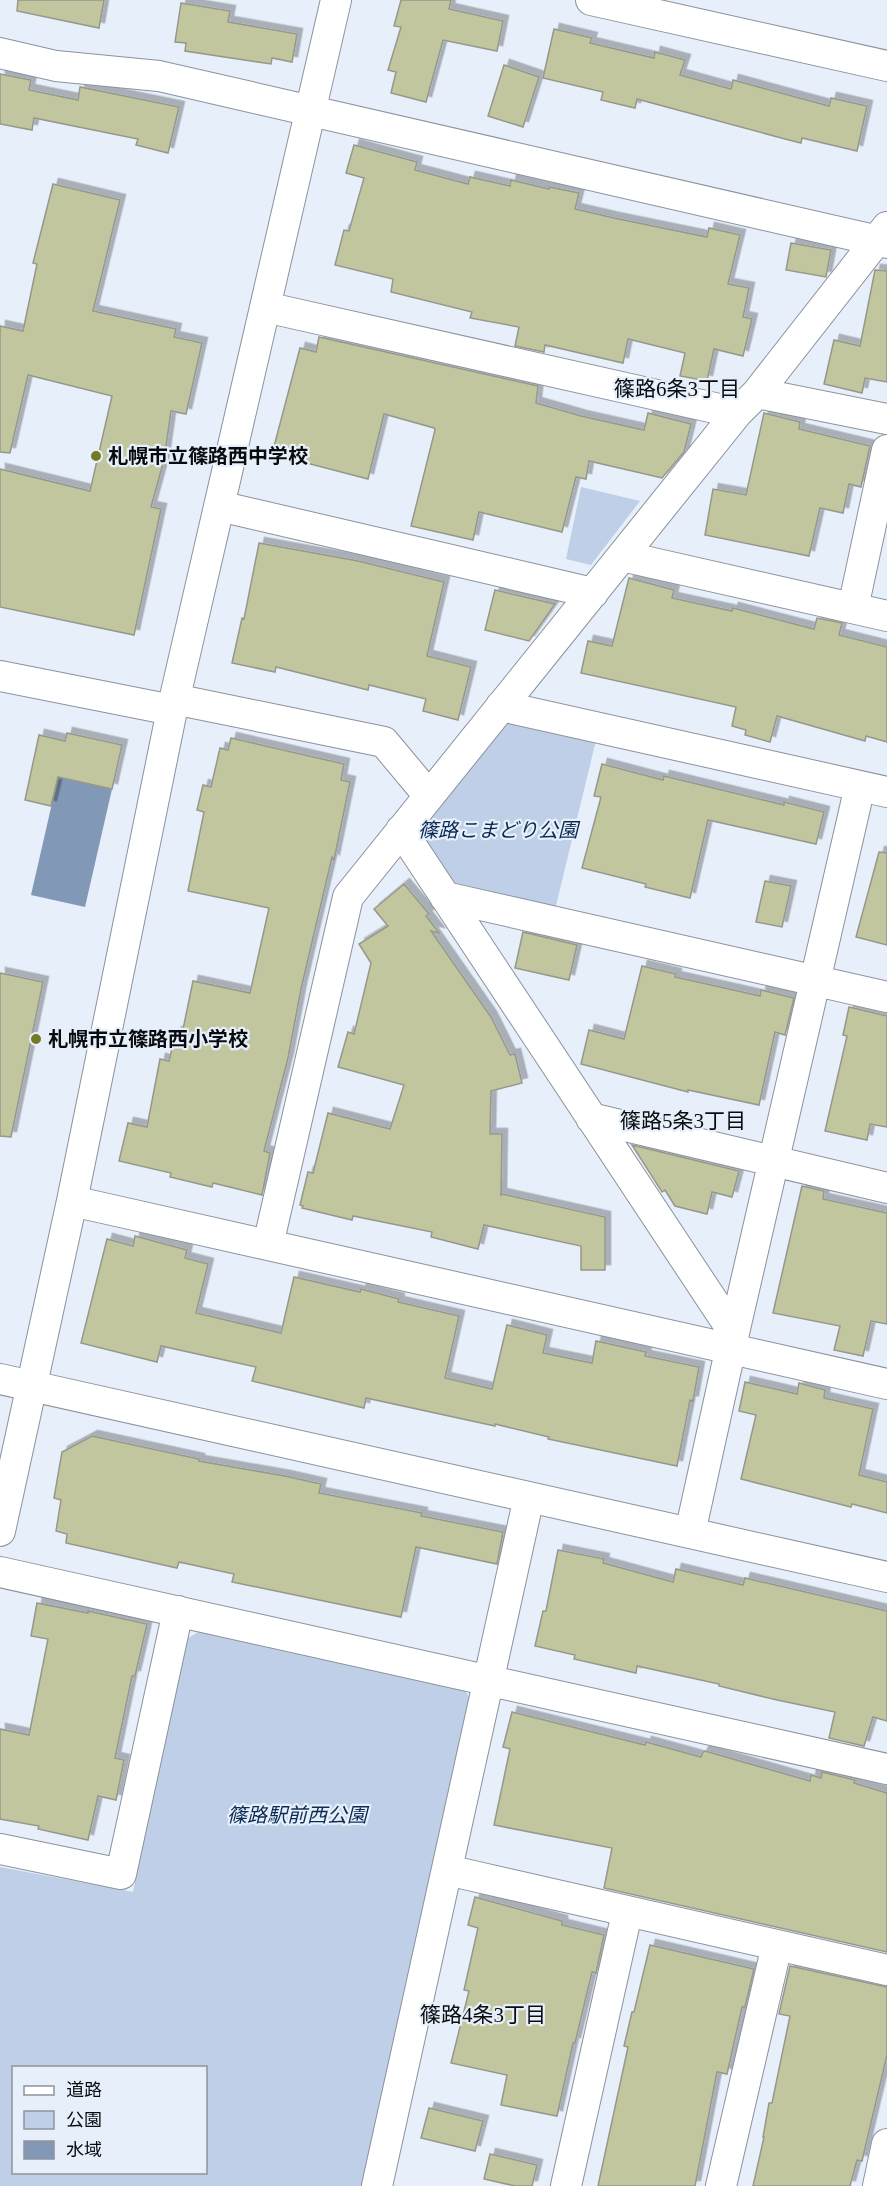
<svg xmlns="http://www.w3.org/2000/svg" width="887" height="2186" font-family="'Times New Roman','Noto Sans JP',serif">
<defs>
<filter id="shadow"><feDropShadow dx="5.5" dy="-5.5" stdDeviation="0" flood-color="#0004"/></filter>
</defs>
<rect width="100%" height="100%" fill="#e7effa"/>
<path fill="#becfe7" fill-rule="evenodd" d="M581 487 640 501 591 565 566 559Z
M501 706 599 728 552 922 445 897 401 830Z
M198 1632 465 1691 472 1701 364 2186H0V1867L133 1892 185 1640ZM14 2068H206V2172H14Z"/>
<path fill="#8198b7" d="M58 777 112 789 85 907 31 895Z"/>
<path fill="#c1c69f" stroke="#96988c" stroke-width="1.5" filter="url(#shadow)" d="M18 0H104L99 28 17 11Z
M401 0H451L449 9 503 21 497 51 443 40 426 102 391 93 396 72 388 70 401 27 394 26Z
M181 3 230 11 228 22 297 34 292 62 272 58 271 64 185 51 186 43 175 42Z
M554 29 592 38 590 43 654 58 655 52 685 60 680 75 731 89 733 80 829 106 831 98 867 106 857 151 802 138 801 143 785 139 637 99 635 108 601 100 603 92 543 78Z
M504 65 539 77 523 127 488 116Z
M0 74 31 80 29 90 78 100 80 87 179 107 168 153 136 145 138 139 34 118 32 130 0 124Z
M354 145 417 162 415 170 468 184 470 177 510 186 511 180 549 189V187L579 193 575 209 614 218 707 237 709 228 740 235 728 284 749 288 743 317 752 319 743 356 714 349 707 381 680 376 685 353 628 339 623 363 545 345 544 352 515 346 519 327 470 318 472 312 391 292 393 279 335 265 344 230 349 231 364 178 346 173Z
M53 184 120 200 93 311 176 329 174 337 202 343 186 414 171 411 164 460 151 507 161 509 134 635 0 607V469L90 491 112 396 28 375 10 453 0 452V326L23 331 37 264 33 263Z
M791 243 831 250 826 277 786 270Z
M875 270 887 271V382L865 378 862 393 824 384 834 340 860 346Z
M319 337 538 386 536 403 581 416 644 430 648 413 691 424 684 452 662 478 589 461 586 479 576 477 562 532 479 512 473 540 411 526 435 430 434 428 384 414 368 479 272 454 300 348 316 352Z
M764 413 800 422 799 429 870 446 861 487 849 484 843 513 820 508 809 556 705 535 713 489 746 495Z
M259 543 358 561 444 582 427 656 471 667 458 720 423 711 426 699 369 685 368 690 276 667 275 672 232 663 242 618 244 619Z
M629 578 674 590 672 598 732 611 733 608 814 629 817 618 842 623 839 635 887 647V742L866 736 865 741 777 716 770 742 745 735 746 730 732 726 736 707 581 673 588 641 612 646Z
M495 590 555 604 529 641 485 630Z
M67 733 122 745 112 789 58 777 51 806 25 800 39 735 65 741Z
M231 738 344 764 341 780 350 782 334 860 332 857 301 989 288 1058 264 1151 270 1153 262 1195 213 1183 212 1187 170 1177 171 1173 119 1161 128 1123 147 1127 160 1059 169 1061 176 1032 182 1034 193 981 250 993 269 908 188 891 204 812 197 810 203 785 211 787 220 748 228 750Z
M602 764 663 780 664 776 784 805V802L824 812 816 844 708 820 690 898 645 887 646 884 582 868 601 797 594 796Z
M879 852 887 853V945L856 937Z
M765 881 791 886 782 927 756 922Z
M404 884 429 914 426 916 439 933 431 931 491 1017 510 1055 515 1054 522 1083 491 1091 490 1134H502L501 1196 502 1194 605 1217V1270H581V1246L484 1225 478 1249 431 1237 432 1232 353 1216 352 1220 302 1208 303 1206 300 1205 308 1172 313 1173 328 1113 390 1129 404 1085 338 1067 348 1032 354 1034 371 963 359 944 388 926 374 909Z
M523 932 577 945 569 980 515 968Z
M642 966 676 974 675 977 729 989 760 996 761 990 794 998 785 1035 775 1032 759 1105 688 1090V1092L581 1064 589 1030 624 1039Z
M0 973 43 982 11 1137 0 1136Z
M849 1007 887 1016V1127L870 1124 867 1140 825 1131 847 1036 843 1035Z
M632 1145 739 1171 732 1197 712 1192 707 1214 675 1206 665 1190 662 1192Z
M802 1186 824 1191 823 1199 887 1213V1324L871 1321 863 1356 834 1350 840 1326 773 1313Z
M135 1236 187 1250 185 1258 208 1264 196 1313 281 1333 294 1277 360 1292 361 1289 399 1299 398 1302 459 1316 445 1378 492 1389 507 1325 547 1335 543 1353 592 1363 596 1341 646 1352 645 1356 699 1367 693 1401 690 1400 677 1466 548 1439 549 1437 495 1424V1426L366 1398 364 1408 252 1381 256 1367 161 1346 157 1362 81 1343 107 1239 133 1246Z
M745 1382 797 1394 799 1383 825 1390 824 1398 873 1409 859 1475 887 1482V1513L852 1504 851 1507 741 1479 756 1415 739 1411Z
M92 1436 199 1459V1461L285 1476 321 1484 319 1493 422 1513 421 1516 503 1532 497 1564 416 1547 401 1617 232 1582 234 1574 179 1562 177 1568 66 1543 67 1534 56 1531 61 1500 54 1498 62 1452Z
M558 1550 604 1559 603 1563 673 1582 676 1569 743 1585 745 1578 887 1611V1721L873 1717 864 1746 829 1738 835 1712 777 1700 719 1686V1684L637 1666 636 1673 574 1659 575 1655 535 1646 543 1611H546Z
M37 1603 88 1613V1611L147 1624 135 1676H132L115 1758 124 1760 116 1800 98 1796 88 1840 38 1829 39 1826 0 1819V1729L29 1735 48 1639 31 1636Z
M512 1712 645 1745 646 1742 701 1757 703 1752 705 1751 810 1781 811 1775 821 1778 822 1772 855 1780 854 1783 887 1793V1952L604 1888 612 1848 494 1825 510 1749 503 1747Z
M475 1897 562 1921V1925L604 1935 596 1973 592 1972 575 2043H573L557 2116 501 2105 507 2075 451 2063 469 1991 464 1990 478 1928 468 1925Z
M650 1945 754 1969 745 2007H742L727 2074 717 2072 695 2186H598L628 2047 624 2046 632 2012H634Z
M790 1966 887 1987V2055L862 2161 857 2160 850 2186H753L764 2137H763L769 2103H772L790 2016 779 2014Z
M429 2108 483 2121 475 2151 421 2138Z
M490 2154 537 2165 532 2186H515L484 2179Z"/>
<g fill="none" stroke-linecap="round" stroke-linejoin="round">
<defs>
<path id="minor" d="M591 0 887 66
M0 53 56 66 159 76 887 243
M265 307 737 413
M757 393 887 419
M219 506 593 593
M622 556 887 616
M853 608 887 450
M0 676 172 710
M174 699 384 742 429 796
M501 706 887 792
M401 830 734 1333
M445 897 887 997
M591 1118 887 1188
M72 1201 887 1384
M268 1245 348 897 737 413 757 393 887 227
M0 1379 887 1577
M0 1531 72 1201 172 710 336 0
M690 1533 734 1333 860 786
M0 1572 887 1769
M0 1849 121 1874 178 1611
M447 1870 887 1970
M377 2186 529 1497
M566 2186 627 1913
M721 2186 777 1945
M878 2186 887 2144"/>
</defs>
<use href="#minor" stroke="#8b929c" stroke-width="32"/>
<use href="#minor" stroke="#fff" stroke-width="30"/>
</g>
<g fill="#727a24" stroke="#e7effa" stroke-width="2">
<circle cx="96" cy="456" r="6"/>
<circle cx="36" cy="1039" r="6"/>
</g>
<g text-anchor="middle" stroke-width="4.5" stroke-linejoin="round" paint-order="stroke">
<g font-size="20" font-weight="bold" fill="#090c0f" stroke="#e7effa" text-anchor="start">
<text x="108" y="463">札幌市立篠路西中学校</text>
<text x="48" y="1046">札幌市立篠路西小学校</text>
</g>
<g font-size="20" font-style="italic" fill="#0b2b54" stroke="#e7effa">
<text x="498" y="837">篠路こまどり公園</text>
<text x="297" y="1822">篠路駅前西公園</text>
</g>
<g font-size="21" fill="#090c0f" stroke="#e7effa">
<text x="677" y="396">篠路6条3丁目</text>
<text x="683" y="1128">篠路5条3丁目</text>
<text x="483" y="2022">篠路4条3丁目</text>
</g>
</g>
<rect x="12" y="2066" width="195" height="108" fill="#e7effa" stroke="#8e949c" stroke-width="1.5"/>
<rect x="24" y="2086" width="30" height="9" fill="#ffffff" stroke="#8e949c" stroke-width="1.5"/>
<text x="66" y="2096" font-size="18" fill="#090c0f">道路</text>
<rect x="24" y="2111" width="30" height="18" fill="#becfe7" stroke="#8e949c" stroke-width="1.5"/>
<text x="66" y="2126" font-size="18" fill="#090c0f">公園</text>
<rect x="24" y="2141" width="30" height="18" fill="#8198b7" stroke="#8e949c" stroke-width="1.5"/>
<text x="66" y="2156" font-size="18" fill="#090c0f">水域</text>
</svg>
